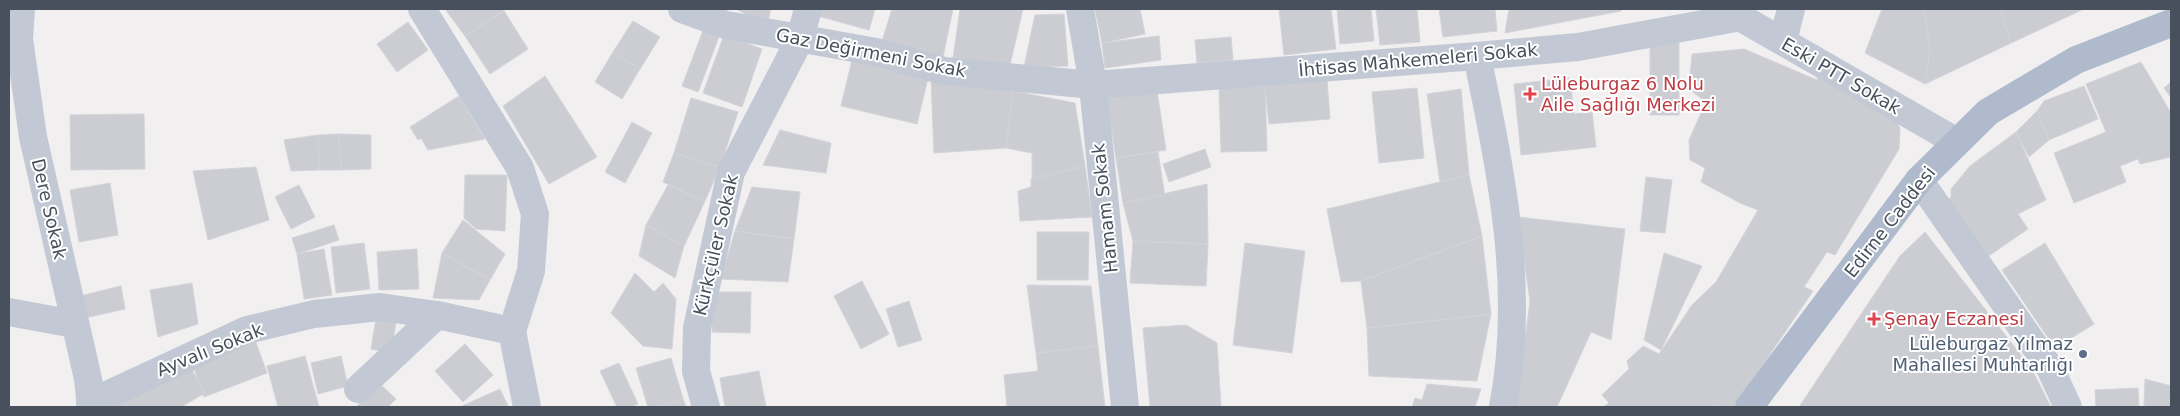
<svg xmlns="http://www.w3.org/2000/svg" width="2180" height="416" font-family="'DejaVu Sans',sans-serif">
<rect width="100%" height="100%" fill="#f1efef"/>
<path fill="#cccdd3" stroke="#d3d4da" d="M445 9H506L465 36Z
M736 9H771L767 25Z
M820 9H875L869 30 818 16Z
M892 9H953L943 57 882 41Z
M960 9H1023L1010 65 953 58Z
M1095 9H1140L1145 34 1102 43Z
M1279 9H1331L1336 49 1284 55Z
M1337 9H1371L1374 41 1340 44Z
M1376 9H1417L1420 42 1380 45Z
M1439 9H1495L1497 31 1443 37Z
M1509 9H1621V11L1505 33Z
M1882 9H1924L1930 50 1925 84 1865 53Z
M1924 9H2000L2011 43 1925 84 1930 50Z
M2000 9H2084L2011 43Z
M504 11 528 49 490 74 465 36Z
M1064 14 1068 66 1024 67 1035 15Z
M633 21 660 37 640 69 613 52Z
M408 22 428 50 397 72 377 44Z
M704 28 720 34 698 92 682 86Z
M724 35 762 49 742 107 703 93Z
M1650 35H1679V115H1650Z
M1159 36 1161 60 1105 68 1102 43Z
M1231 37 1233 60 1197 63 1195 40Z
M1744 49 1817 80 1820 70 1894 115 1900 129 1899 149 1835 255 1827 252 1804 287 1813 291 1734 407H1720L1718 405 1715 407H1603L1609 403 1602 395 1629 369 1627 361 1643 346 1659 354 1692 305 1716 282 1758 210 1740 203 1701 182 1705 168 1690 160 1689 140 1706 102 1689 89 1692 54Z
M613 52 640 69 622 99 595 82Z
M852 60 928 78 917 124 841 106Z
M2141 62 2171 113V157L2140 164 2138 159 2120 166 2126 182 2074 203 2054 153 2106 132 2086 84Z
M545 76 597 157 549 184 503 106Z
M1570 78 1574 114 1592 112 1596 147 1521 155 1514 84Z
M931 79 1013 91 1006 148 934 153Z
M1327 80 1330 119 1269 124 1265 86Z
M2171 82V98L2164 88Z
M1265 86 1267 151 1221 152 1219 87Z
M2084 86 2098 119 2049 140 2037 111 2044 101Z
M1417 88 1424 158 1379 163 1372 92Z
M1461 89 1469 175 1440 182 1427 94Z
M1013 91 1075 103 1085 166 1032 179V153L1006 148Z
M1157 91 1166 150 1116 158 1107 98Z
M459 96 485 139 428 150 421 138 418 140 410 127Z
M691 98 738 112 720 167 674 153Z
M2037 111 2049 140 2029 157 2016 132Z
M144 114 145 169 71 170 70 115Z
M632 122 652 133 625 183 605 172Z
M780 130 831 143 826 173 763 165Z
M2016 132 2046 200 2018 214 2028 229 1987 257 1947 200 1951 197V189L1970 166Z
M339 134 341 170H319L318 135Z
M339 134 371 135V169L341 170Z
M318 135 319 170 291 171 284 140Z
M1205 149 1211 167 1169 182 1163 164Z
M1158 152 1165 196 1123 203 1116 158Z
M674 153 720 167 705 201 663 182Z
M1085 166 1092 217 1020 221 1018 191 1031 187V179Z
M256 167 269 220 208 240 193 171Z
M465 175H507L505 231 476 229 464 218Z
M1469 175 1482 236 1361 281 1341 282 1327 209Z
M1646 177 1672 180 1665 233 1640 231Z
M110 183 118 235 79 242 70 190Z
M1207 184 1208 244 1133 241 1123 203Z
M299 185 315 217 291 229 275 197Z
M668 185 705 201 684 246 646 225Z
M752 187 800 192 794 239 735 231Z
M1518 217 1625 229 1611 340 1591 332 1557 407H1516L1530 301Z
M463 220 505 254 490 280 442 253Z
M334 225 339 240 297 254 292 238Z
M646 225 684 246 675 278 639 256Z
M735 231 794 239 788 282 721 279Z
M1037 232H1089L1088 280H1037Z
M1925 232 2031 368 2051 407H1799L1900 256Z
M1482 236 1491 314 1367 328 1361 281Z
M1133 241 1208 244 1206 286 1130 283Z
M364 243 370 289 336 293 331 247Z
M1245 243 1305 251 1292 353 1233 345Z
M2045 243 2094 324 2055 348 2002 270Z
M324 249 332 295 304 299 297 254Z
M417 249 419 289 379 290 377 252Z
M442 253 490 280 479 300 433 298Z
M1664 253 1702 266 1661 350 1644 340Z
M635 273 654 292 663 283 676 299 672 349 643 346 611 313Z
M862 281 889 334 861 349 834 296Z
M192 283 198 324 158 337 150 290Z
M1027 285 1091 286 1098 346 1036 353Z
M121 286 125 309 85 318 80 296Z
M713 292H751L750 333 712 332Z
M909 301 922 340 898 347 886 309Z
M1491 314 1477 381 1369 376 1367 328Z
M376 319 396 322 391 353 371 349Z
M1186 325 1217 343 1221 407H1150L1143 328Z
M255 340 267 373 204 397 192 363Z
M465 344 493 375 463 402 435 371Z
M1098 346 1105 407H1007L1004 375 1038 371 1036 353Z
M305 356 319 407H278L267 366Z
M341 356 348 386 318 394 311 363Z
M671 358 683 399 656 407H648L636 368Z
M188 363 205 393 181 407H112Z
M619 363 638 404 631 407H617L600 371Z
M759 371 766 407H725L720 378Z
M2145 379 2171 386V407H2144Z
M379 383 396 399 388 407H356Z
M1427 384 1481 389 1475 407H1412L1415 398 1422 400Z
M2138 388 2139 407H2096L2095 390Z
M500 389 508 406 463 407 462 406Z
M683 399 686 407H656Z"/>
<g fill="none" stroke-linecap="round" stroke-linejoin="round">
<path stroke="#c2c9d4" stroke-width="28" d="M21 9 19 39 33 137 88 379 91 407
M422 9 520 168 535 214 531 271 512 331 527 407
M682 9 726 25 876 52 944 71 1093 85 1477 56 1578 47 1741 17
M1080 9 1093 85 1125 407
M1726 9 1957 142
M1783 41 1791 9
M1477 56C1501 172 1526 289 1503 407
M1919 180 2050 368 2068 407
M9 312 74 324
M358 389 437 315
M90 403 247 330 314 314 380 307 437 315 512 331
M706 407 696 371 697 328 731 172 800 39 808 9"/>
<path stroke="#afbbcd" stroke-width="28" d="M1749 407 1919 180 1988 112 2076 60 2171 23"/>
</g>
<g fill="#e0444e" stroke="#fff" stroke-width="2">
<path d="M1527.5 86.5h5v5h5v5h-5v5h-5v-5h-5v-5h5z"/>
<path d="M1871.5 311.5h5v5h5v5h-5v5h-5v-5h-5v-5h5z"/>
</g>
<circle fill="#5c6f8a" stroke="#fff" stroke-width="2" cx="2083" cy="354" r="5"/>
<g text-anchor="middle" stroke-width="4" stroke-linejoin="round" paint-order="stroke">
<g font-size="18" fill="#47505c" stroke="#fff">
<text transform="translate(871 53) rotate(11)" y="6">Gaz Değirmeni Sokak</text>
<text transform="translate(1418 60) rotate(-5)" y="6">İhtisas Mahkemeleri Sokak</text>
<text transform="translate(1841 76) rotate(30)" y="6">Eski PTT Sokak</text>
<text transform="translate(1105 208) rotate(-96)" y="6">Hamam Sokak</text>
<text transform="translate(49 209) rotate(77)" y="6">Dere Sokak</text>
<text transform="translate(1890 222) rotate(-52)" y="6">Edirne Caddesi</text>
<text transform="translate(716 245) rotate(-77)" y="6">Kürkçüler Sokak</text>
<text transform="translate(210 350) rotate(-22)" y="6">Ayvalı Sokak</text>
</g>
<g font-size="18" fill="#be3a42" stroke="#fff" text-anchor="start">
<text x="1541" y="90">Lüleburgaz 6 Nolu<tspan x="1541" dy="21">Aile Sağlığı Merkezi</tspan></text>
<text x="1884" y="325">Şenay Eczanesi</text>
</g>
<g font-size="18" fill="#4e5e75" stroke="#fff" text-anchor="end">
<text x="2073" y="350">Lüleburgaz Yılmaz<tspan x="2073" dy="21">Mahallesi Muhtarlığı</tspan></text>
</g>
</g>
<rect width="2180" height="416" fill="none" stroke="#47505c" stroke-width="20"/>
</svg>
